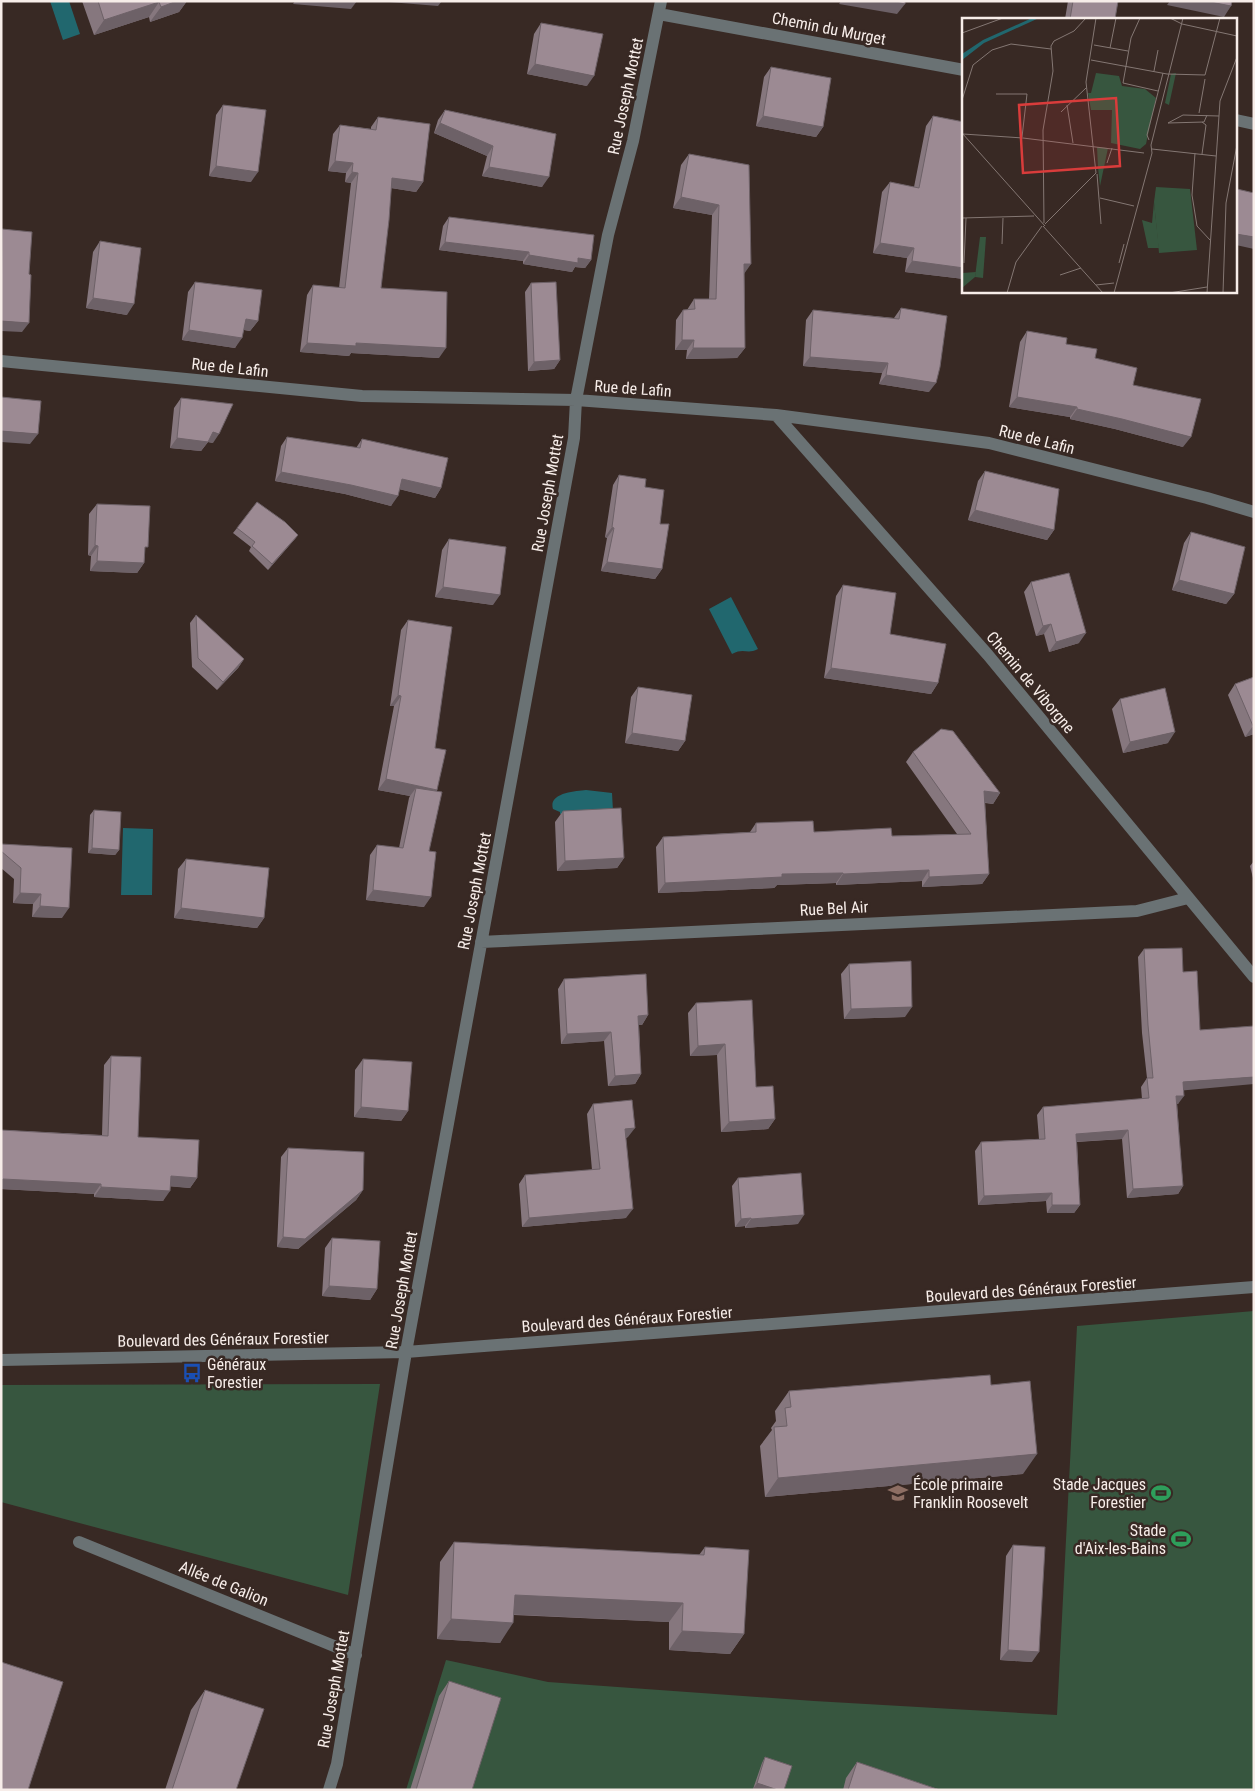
<svg xmlns="http://www.w3.org/2000/svg" width="1255" height="1791" font-family="'Roboto Condensed',sans-serif">
<rect width="100%" height="100%" fill="#382924"/>
<path fill="#37563f" d="M1254 1311V1790H406L446 1660 548 1682 814 1701 1057 1715 1077 1326Z
M380 1384 348 1595 1 1502V1385Z"/>
<path fill="#21676e" d="M50 1H69L80 34 63 40Z
M731 597 758 649C746 655 745 647 732 654L709 609Z
M586 790 612 793 613 811 560 814V812L553 809C548 793 575 791 586 790Z
M123 828 153 829 152 895H121Z"/>
<g fill="none" stroke-linecap="round" stroke-linejoin="round">
<path stroke="#6a7274" stroke-width="12" d="M659 14 964 70
M1236 120 1254 124
M1 361 362 396 576 400 776 415 989 443 1207 498 1254 512
M776 415 988 655 1254 977
M481 942 1137 911 1188 898
M1 1360 406 1352 1254 1287
M79 1542 356 1655
M329 1790 337 1764 406 1352 574 438 576 400 608 235 633 141 661 1"/>
</g>
<path fill="#86777e" d="M82 1H187L179 12 150 22 149 17 94 35Z
M1068 1H1118L1115 19H1065Z
M541 23 587 86 527 74 534 34Z
M771 67 823 127 816 137 756 126 764 77Z
M223 105 251 182 209 176 216 115Z
M445 110 556 134 542 187 482 176 487 156 434 133 438 120Z
M933 116 964 122V279L905 272 907 258 873 253 882 192 890 182 914 187 926 126Z
M378 117 423 182 416 192 391 188 381 288 439 358 351 353 349 356 300 352 307 295 313 285 339 288 351 183 345 182 346 173 328 171 333 134 340 125 371 129V127Z
M689 154 749 165 744 274 745 348 737 358 686 359 687 350H675L676 320 683 310H687L694 299H709L712 215 673 208 681 165Z
M449 217 591 260 585 268 575 267 572 272 523 264V261L439 250 443 226Z
M100 241 127 315 86 308 93 252Z
M195 282 258 321 250 331 244 330 235 348 182 340 188 292Z
M531 283 560 360 554 369 528 371 525 292Z
M901 308 929 392 879 384 882 373 803 366 806 320 813 310 894 318Z
M1027 331 1066 344 1095 358 1133 385 1183 447 1115 429 1070 419V417L1009 407 1020 342Z
M181 398 213 443 208 442 201 451 170 448 174 408Z
M287 437 356 448 362 439 441 488 435 498 399 489 391 506 345 494 275 481 281 446Z
M985 471 1054 530 1047 540 968 520 978 481Z
M619 475 645 487 660 524 662 569 655 579 601 571 607 538 605 537 613 485Z
M97 504 145 550 144 563 137 573 90 571 91 556 88 555 89 514Z
M237 528 298 535 294 540 268 570 249 551 251 547 233 533Z
M1191 532 1234 594 1226 604 1172 590 1184 543Z
M449 539 493 605 435 597 442 550Z
M1031 582 1079 643 1049 652 1044 634 1036 636 1024 592Z
M843 585 938 683 931 694 824 678 836 596Z
M196 615 244 659 238 668 217 690 192 667 190 623Z
M408 620 435 748 437 791 429 851 424 907 366 900 370 855 377 845 399 848 409 798 410 796 378 790 394 706H390L401 630Z
M1254 677V734L1245 737 1228 695 1235 684Z
M638 687 685 741 678 751 625 743 631 697Z
M1120 699 1168 743 1123 753 1112 709Z
M913 752 1000 793 993 804 985 803 989 874 982 884 922 887V881L836 885V883L777 885 774 888 658 893 656 847 663 837 750 832 756 823 814 832 892 836 957 834 906 762Z
M94 810 119 850 115 855 88 853 90 815Z
M563 811 624 858 617 868 557 871 555 822Z
M1 844 62 918 32 917 33 904 13 903 14 879 1 868Z
M186 859 264 918 257 928 174 918 178 869Z
M1254 861V882L1250 866Z
M1144 949 1184 1090 1178 1104H1177L1183 1186 1178 1194 1127 1198 1122 1139 1077 1142 1080 1205 1074 1213H1047L1046 1201 978 1205 975 1151 981 1142 1039 1139 1037 1115 1043 1107 1142 1099 1141 1087 1147 1078 1142 1033 1138 957Z
M849 964 905 1017 844 1019 841 974Z
M564 979 648 1015 642 1025H639L641 1074 635 1084 608 1086 604 1041 561 1044 558 989Z
M696 1003 756 1087 775 1119 768 1129 721 1132 717 1055 690 1056 688 1013Z
M111 1056 138 1137 197 1178 190 1188 170 1186 163 1201 94 1197V1194L1 1189V1130L102 1135 104 1065Z
M363 1059 408 1111 401 1121 354 1117 355 1070Z
M593 1104 628 1137 626 1138V1218L522 1227 519 1184 525 1175 592 1170 587 1114Z
M288 1148 363 1190 356 1200 298 1249 277 1247 281 1157Z
M738 1178 798 1224 745 1228V1226L735 1227 732 1186Z
M332 1238 377 1289 370 1300 322 1296 325 1248Z
M991 1385 1023 1474 765 1497 760 1446 772 1430 771 1428 776 1421 775 1411 789 1391Z
M454 1542 699 1555 705 1547 744 1634 730 1654 669 1650V1622L514 1615 500 1643 437 1639 440 1562Z
M1013 1545 1032 1662 1000 1660 1006 1556Z
M449 1681 472 1790H410L439 1696Z
M205 1690 236 1790H165L191 1710Z
M765 1757 792 1766 753 1789 762 1763Z
M857 1762 940 1790H843L846 1778Z"/>
<path fill="#6d6167" d="M177 1H187L179 12 150 22 161 7Z
M295 1H357L351 9 293 4Z
M377 1H442L438 6Z
M841 1H891L905 4 897 14 839 4Z
M1170 1H1205L1231 6 1224 17 1167 5Z
M159 2 149 17 94 35 104 20Z
M535 64 594 76 587 86 527 74Z
M763 116 823 127 816 137 756 126Z
M440 123 493 146 487 156 434 133Z
M335 161 353 163 346 173 328 171Z
M216 166 258 172 251 182 209 176Z
M489 167 549 177 542 187 482 176Z
M352 172 358 173 351 183 345 182Z
M392 178 423 182 416 192 385 187Z
M681 197 719 205 712 215 673 208Z
M1236 234 1254 237V249L1236 245Z
M445 242 529 252 523 261 439 250Z
M880 243 914 248 907 258 873 253Z
M529 255 578 258 591 260 585 268 575 267 572 272 523 264Z
M912 261 964 268V279L905 272Z
M744 264H751L744 274Z
M93 298 134 304 127 315 86 308Z
M246 319 258 321 250 331 239 329Z
M1 321 29 323 22 332 1 331Z
M189 330 242 338 235 348 182 340Z
M682 340H694L687 350H675Z
M307 343H356L446 348 439 358 351 353 349 356 300 352Z
M693 348H745L737 358 686 359Z
M810 357 888 363 882 373 803 366Z
M560 360 554 369 528 371 534 362Z
M886 375 936 383 929 392 879 384Z
M1017 397 1077 407 1070 417 1009 407Z
M1077 409 1122 419 1191 437 1183 447 1115 429 1070 419Z
M1 431 38 434 30 444 1 442Z
M213 432 219 434 213 443 208 442 201 451 170 448 177 438Z
M281 472 351 485 398 496 391 506 345 494 275 481Z
M402 479 441 488 435 498 395 488Z
M975 510 1054 530 1047 540 968 520Z
M612 527 614 528 607 538 605 537Z
M298 535 294 540 268 570 272 564Z
M95 545 98 546 91 556 88 555Z
M97 561 144 563 137 573 90 571Z
M607 562 662 569 655 579 601 571Z
M1179 580 1234 594 1226 604 1172 590Z
M443 587 500 595 493 605 435 597Z
M1051 624 1044 634 1036 636 1043 626Z
M1086 633 1079 643 1049 652 1056 642Z
M244 659 238 668 217 690 223 682Z
M831 668 938 683 931 694 824 678Z
M398 695 401 696 394 706H390Z
M1253 726H1254V734L1245 737Z
M1175 732 1168 743 1123 753 1130 742Z
M632 733 685 741 678 751 625 743Z
M386 779 437 790 430 800 416 788 410 796 378 790Z
M984 791 1000 793 993 804 977 801Z
M92 848 119 850 115 855 88 853Z
M624 858 617 868 557 871 565 861Z
M929 870 922 881 836 885 843 874Z
M843 873 836 883 777 885 774 888 658 893 665 883 782 874Z
M989 874 982 884 922 887 929 877Z
M373 890 431 897 424 907 366 900Z
M20 893 41 894 33 904 13 903Z
M40 906 69 908 62 918 32 917Z
M181 908 264 918 257 928 174 918Z
M912 1007 905 1017 844 1019 851 1009Z
M648 1015 642 1025H631L638 1016Z
M611 1032 604 1041 561 1044 567 1034Z
M725 1044 717 1055 690 1056 698 1046Z
M641 1074 635 1084 608 1086 615 1076Z
M1254 1077V1084L1177 1091 1183 1082Z
M1176 1096H1184L1178 1104H1170Z
M361 1107 408 1111 401 1121 354 1117Z
M775 1119 768 1129 721 1132 729 1122Z
M635 1128 628 1137 618 1138 625 1129Z
M1128 1130 1122 1139 1071 1142 1076 1134Z
M171 1176 197 1178 190 1188 164 1186Z
M3 1179 101 1184 94 1194 1 1189V1181Z
M1183 1186 1178 1194 1127 1198 1133 1189Z
M101 1187 170 1191 163 1201 94 1197Z
M363 1190 356 1200 298 1249 277 1247 283 1237Z
M1052 1193 1046 1201 978 1205 984 1196Z
M1052 1205H1080L1074 1213H1047Z
M633 1209 626 1218 522 1227 529 1218Z
M804 1215 798 1224 745 1228 751 1219Z
M751 1218 745 1226 735 1227 741 1219Z
M329 1286 377 1289 370 1300 322 1296Z
M1037 1454 1023 1474 765 1497 778 1478Z
M515 1595 683 1603 669 1622 501 1614Z
M451 1619 513 1623 500 1643 437 1639Z
M682 1631 744 1634 730 1654 669 1650Z
M1008 1650 1039 1652 1032 1662 1000 1660Z
M757 1783 778 1790H757L753 1789Z"/>
<path fill="#9c8a93" stroke="#6d6167" d="M98 1H177L161 7 159 2 104 20Z
M891 1H905V4Z
M1073 1H1118L1115 19H1070Z
M1205 1H1232L1231 6Z
M541 23 603 34 594 76 535 64Z
M771 67 831 78 823 127 763 116Z
M223 105 266 110 258 172 216 166Z
M445 110 556 134 549 177 489 167 493 146 440 123Z
M933 116 964 122V268L912 261 914 248 880 243 890 182 919 188Z
M378 117 430 124 423 182 392 178 389 220 381 288 447 292 446 348 356 343V346L307 343 313 285 345 288 358 173 352 172 353 163 335 161 340 125 376 130Z
M689 154 749 165 751 264H744L745 348H693L694 340H682L683 310 695 309 694 299H716L719 205 681 197Z
M1237 189 1254 193V237L1236 234V193Z
M449 217 594 235 591 260 578 258V263L529 255V252L445 242Z
M2 229 32 232 29 274 31 275 29 323 1 321Z
M100 241 141 248 134 304 93 298Z
M195 282 262 290 258 321 246 319 242 338 189 330Z
M556 282 560 360 534 362 531 283Z
M901 308 947 316 940 367 936 383 886 375 888 363 810 357 813 310 899 319Z
M1027 331 1067 338 1066 344 1097 349 1095 358 1137 368 1133 385 1201 399 1191 437 1122 419 1077 409V407L1017 397Z
M1 397 41 401 38 434 1 431Z
M181 398 233 404 219 434 213 432 208 442 177 438Z
M287 437 360 448 362 439 448 458 441 488 402 479 398 496 351 485 281 472Z
M985 471 1059 489 1054 530 975 510Z
M619 475 646 479 645 487 664 490 660 524H669L662 569 607 562 614 528 612 527Z
M257 502 285 522 298 535 272 564 252 546 255 542 237 528Z
M97 504 150 506 148 547H145L144 563 97 561 98 546 95 545Z
M1191 532 1245 547 1234 594 1179 580Z
M449 539 506 547 500 595 443 587Z
M1069 573 1086 633 1056 642 1051 624 1043 626 1031 582Z
M843 585 896 593 890 634 946 644 938 683 831 668Z
M196 615 244 659 223 682 198 658Z
M408 620 452 627 435 748 446 750 437 790 386 779 401 696 398 695Z
M1254 677V726H1253L1235 684Z
M638 687 692 695 685 741 632 733Z
M1165 688 1175 732 1130 742 1120 699Z
M941 729 953 731 1000 793 984 791 989 874 929 877V870L843 874V873L782 874V877L665 883 663 837 756 832V823L813 821 814 832 891 828 892 836 971 834 913 752Z
M416 788 442 792 429 851 436 852 431 897 373 890 377 845 403 848Z
M621 808 624 858 565 861 563 811Z
M94 810 121 812 119 850 92 848Z
M1 844 72 848 69 908 40 906 41 894 20 893 21 868 1 851Z
M186 859 269 868 264 918 181 908Z
M1182 948 1183 972 1197 971 1200 1030 1254 1026V1077L1183 1082 1184 1096H1176L1183 1186 1133 1189 1128 1130 1076 1134 1080 1205H1052V1193L984 1196 981 1142 1045 1139 1043 1107 1149 1098 1147 1078H1153L1148 1025 1144 949Z
M911 961 912 1007 851 1009 849 964Z
M646 974 648 1015 638 1016 641 1074 615 1076 611 1032 567 1034 564 979Z
M752 1000 756 1087 773 1086 775 1119 729 1122 725 1044 698 1046 696 1003Z
M111 1056 141 1057 138 1137 199 1140 197 1178 171 1176 170 1191 101 1187V1184L3 1179 1 1181V1130L108 1136Z
M363 1059 412 1062 408 1111 361 1107Z
M632 1100 635 1128 625 1129 633 1209 529 1218 525 1175 600 1169 593 1104Z
M288 1148 364 1152 363 1190 305 1239 283 1237Z
M801 1173 804 1215 751 1219V1218L741 1219 738 1178Z
M332 1238 380 1241 377 1289 329 1286Z
M990 1375 991 1385 1030 1381 1037 1454 778 1478 774 1427 787 1426 785 1408 791 1407 789 1391Z
M454 1542 704 1555 705 1547 749 1550 744 1634 682 1631 683 1603 515 1595 513 1623 451 1619Z
M1013 1545 1045 1547 1039 1652 1008 1650Z
M1 1662 63 1682 28 1790H1Z
M449 1681 501 1698 472 1790H416Z
M205 1690 264 1709 236 1790H172Z
M765 1757 792 1766 784 1790H778L757 1783Z
M857 1762 940 1790H848Z"/>
<defs>
<symbol id="bus-bare" viewBox="-9 -9 18 18"><path d="M-5-6H5V4H4V6H2V4H-2V6H-4V4H-5ZM-3.5-4V0h7V-4ZM-3.5 1.2v1.5H-2V1.2ZM2 1.2v1.5H3.5V1.2Z" fill="#1a4fb4" stroke="#382924" stroke-width="2.5" paint-order="stroke"/></symbol>
<symbol id="school-bare" viewBox="-9 -9 18 18"><path d="M0-5L7-2L0 1L-7-2ZM-4 1L0 2.5L4 1V4Q0 6-4 4Z" fill="#8d6e63" stroke="#382924" stroke-width="2.5" paint-order="stroke"/></symbol>
<symbol id="stadium-bare" viewBox="-9 -9 18 18"><path d="M0-5a6.5 5 0 1 0 0 10a6.5 5 0 1 0 0-10ZM-3.5-1.8h7v3.6h-7Z" fill="#2e9e5b" stroke="#382924" stroke-width="2.5" paint-order="stroke"/></symbol>
</defs>
<g fill-rule="evenodd">
<use href="#bus-bare" x="178" y="1359" width="28" height="28"/>
<use href="#school-bare" x="884" y="1479" width="28" height="28"/>
<use href="#stadium-bare" x="1147" y="1479" width="28" height="28"/>
<use href="#stadium-bare" x="1167" y="1525" width="28" height="28"/>
</g>
<g text-anchor="middle" stroke-width="5" stroke-linejoin="round" paint-order="stroke">
<g font-size="16" fill="#f7ede9" stroke="#382924">
<text transform="translate(829 28) rotate(11)" y="6">Chemin du Murget</text>
<text transform="translate(625 96) rotate(-78)" y="6">Rue Joseph Mottet</text>
<text transform="translate(230 367) rotate(6)" y="6">Rue de Lafin</text>
<text transform="translate(633 388) rotate(4)" y="6">Rue de Lafin</text>
<text transform="translate(1037 439) rotate(14)" y="6">Rue de Lafin</text>
<text transform="translate(547 493) rotate(-80)" y="6">Rue Joseph Mottet</text>
<text transform="translate(1031 682) rotate(50)" y="6">Chemin de Viborgne</text>
<text transform="translate(474 891) rotate(-79)" y="6">Rue Joseph Mottet</text>
<text transform="translate(834 908) rotate(-3)" y="6">Rue Bel Air</text>
<text transform="translate(1031 1289) rotate(-4)" y="6">Boulevard des Généraux Forestier</text>
<text transform="translate(401 1290) rotate(-80)" y="6">Rue Joseph Mottet</text>
<text transform="translate(627 1319) rotate(-4)" y="6">Boulevard des Généraux Forestier</text>
<text transform="translate(223 1339) rotate(-1)" y="6">Boulevard des Généraux Forestier</text>
<text transform="translate(224 1583) rotate(22)" y="6">Allée de Galion</text>
<text transform="translate(333 1689) rotate(-80)" y="6">Rue Joseph Mottet</text>
</g>
<g font-size="16" fill="#f7ede9" stroke="#382924" text-anchor="start">
<text x="207" y="1370">Généraux<tspan x="207" dy="18">Forestier</tspan></text>
<text x="913" y="1490">École primaire<tspan x="913" dy="18">Franklin Roosevelt</tspan></text>
<text x="1146" y="1490" text-anchor="end">Stade Jacques<tspan x="1146" dy="18">Forestier</tspan></text>
<text x="1166" y="1536" text-anchor="end">Stade<tspan x="1166" dy="18">d'Aix-les-Bains</tspan></text>
</g>
</g>
<g transform="translate(962 18)">
<rect width="275" height="275" fill="#382924"/>
<path d="M134 55 157 58 160 68 183 71 194 80 184 126 178 131 149 125 150 92H129L126 75H129ZM214 55 207 87 203 85 209 56ZM135 129 146 130 138 168 136 149ZM192 184 197 230H186L180 202 190 205ZM14 254 13 259 0 270V255Z" fill="#37563f"/>
<path d="M18 219H24L21 260 13 259Z" fill="#37563f"/>
<path d="M194 169 228 171 235 232 197 235 192 184Z" fill="#37563f"/>
<path d="M70 0H77L22 25 0 42V36L21 22Z" fill="#21676e"/>
<path fill="none" stroke="#847773" stroke-width="1" d="M178 0 169 20 161 65 196 73M208 0 220 6 275 18M0 15 41 0M132 27 166 33M148 30 154 0M129 42 205 56 243 57 258 0M192 53 196 32M34 76H65L60 119M0 82 11 47 30 32 49 26 89 31M105 87 111 125M99 94 124 70M237 95 243 61M206 105 221 97 257 98M206 105 242 104 245 97M0 115 83 208M1 116 61 120 182 135M187 122 185 117 201 55M190 131 254 138M233 135 230 177 235 208 248 222M240 136 244 107 240 104M145 145 150 130M135 156 139 206M138 180 172 188M0 200 72 198M82 205 81 112 91 53 89 28 92 23 112 13 124 0M83 206 134 155 124 64 134 0M81 208 141 275M40 226 41 200M2 245 4 200M157 245 162 226M98 257 119 250M134 267 152 265M45 275 54 244 80 208M152 275 190 135 189 127 221 0M207 275 245 269M245 275 258 83 275 39M261 275 264 185 275 127"/>
<path fill="#d93c3b" fill-opacity="0.15" stroke="#d93c3b" stroke-width="2.5" d="M154 80 158 148 61 155 57 87Z"/>
<rect width="275" height="275" fill="none" stroke="#f7ede9" stroke-width="2.5"/>
</g>
<rect width="1255" height="1791" fill="none" stroke="#f7ede9" stroke-width="5"/>
</svg>
